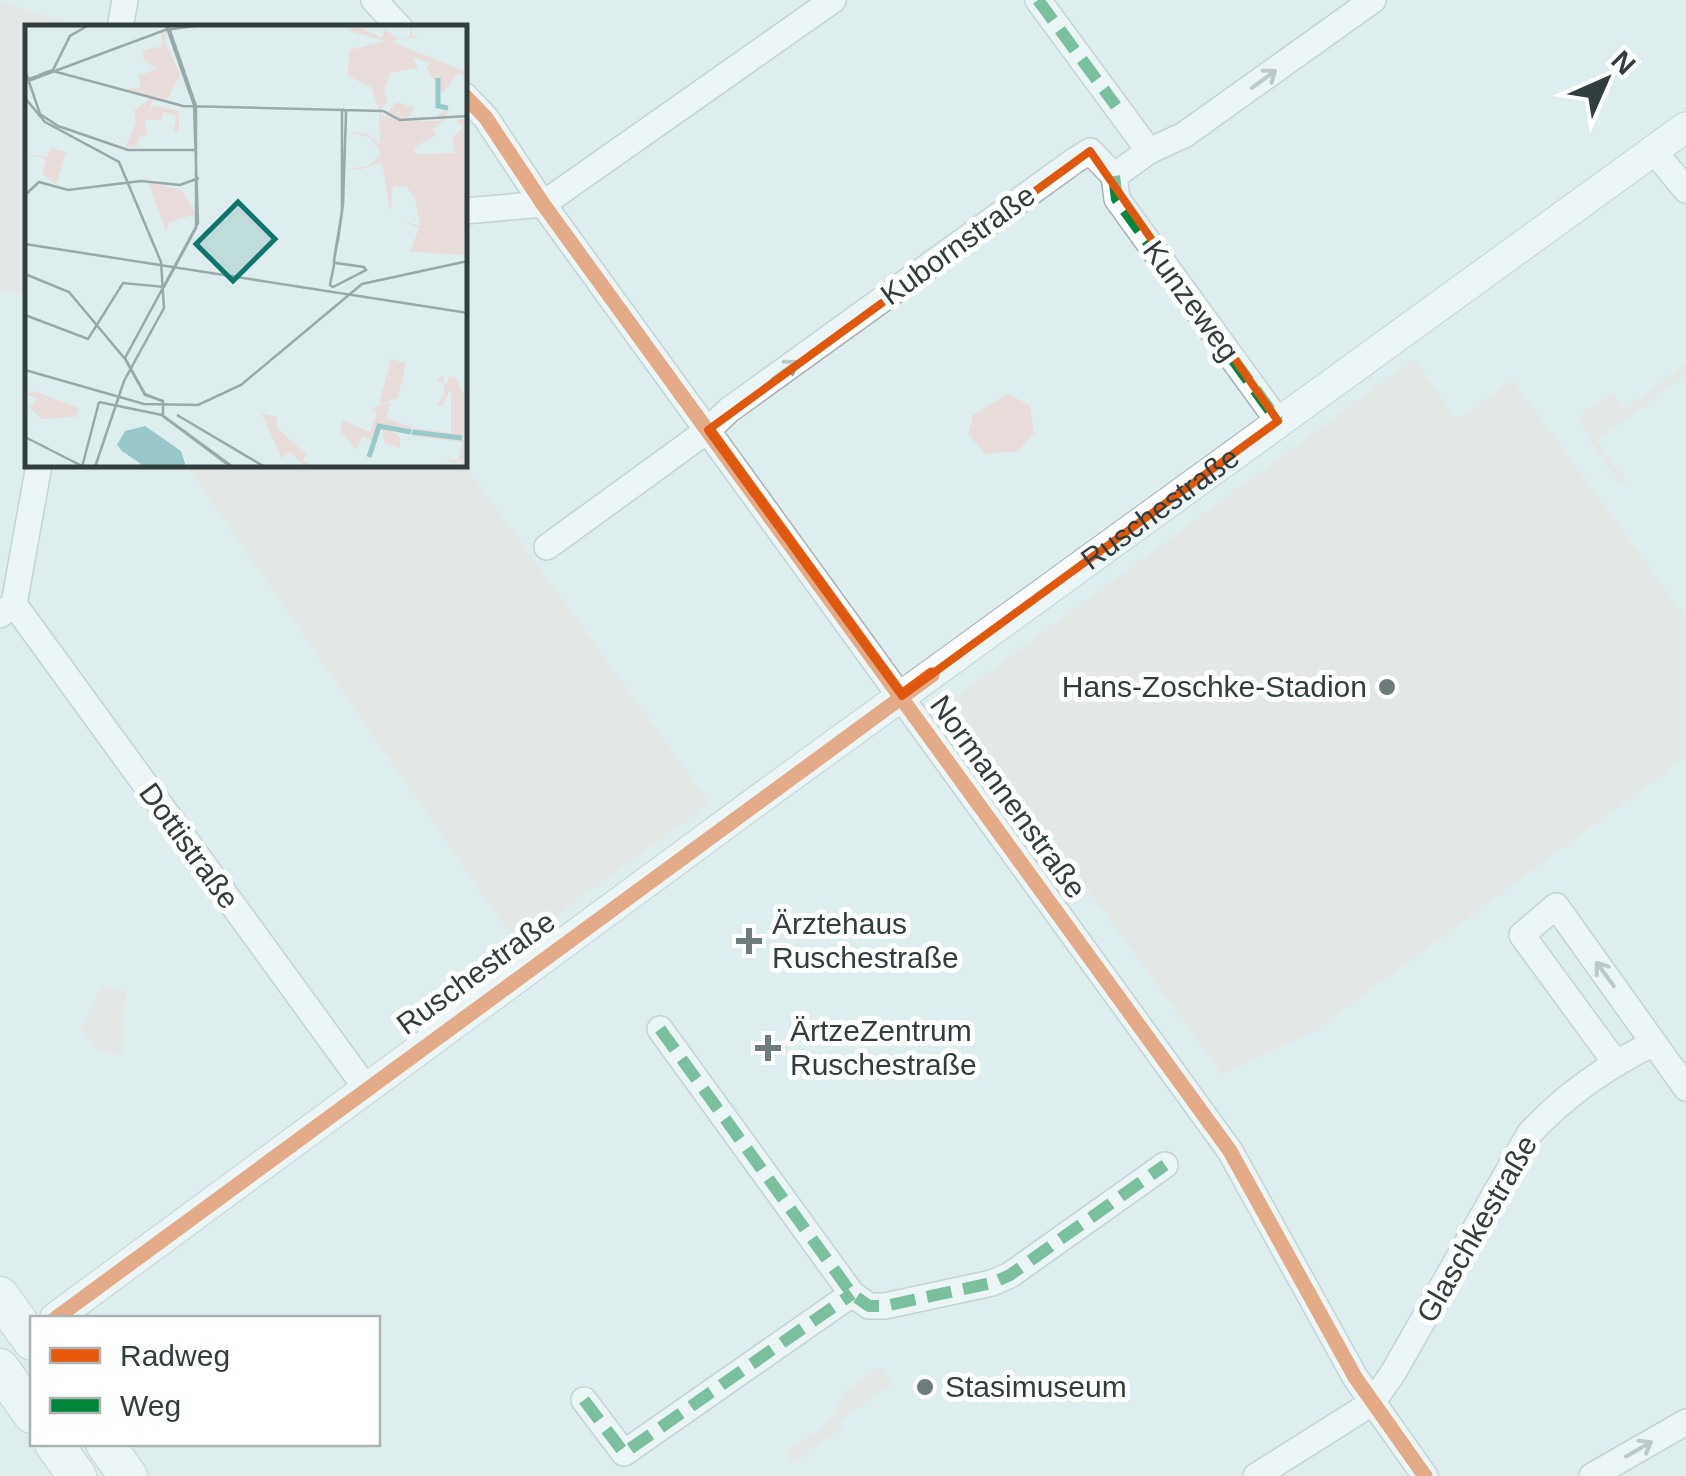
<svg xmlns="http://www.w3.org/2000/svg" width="1686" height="1476" font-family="Helvetica,sans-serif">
<rect width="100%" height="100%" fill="#deeeef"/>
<path fill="#e9dddb" d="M0 1 37 14 85 24 84 27 28 28 27 294 0 293Z
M1414 359 1457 419 1513 380 1686 618V757L1313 1032 1222 1074 954 706 958 695Z
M1686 364V375L1597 440 1626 481 1621 484 1588 439 1590 436 1577 418 1612 392 1624 409Z
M1007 394 1030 405 1034 433 1018 451 986 454 968 434 973 415Z
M186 465H465L710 803 517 944Z
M102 986 126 990 122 1055 98 1051 80 1029Z
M882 1366 893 1383 840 1421 844 1427 792 1464 786 1454 788 1450 831 1420 843 1393Z"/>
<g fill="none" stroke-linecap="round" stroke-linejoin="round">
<defs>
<path id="minor" d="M374 0 400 28
M1038 0 1149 151
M120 28 125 0
M465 96 486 118 543 204 1230 1151 1355 1377 1425 1476
M1654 151 1686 190
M1114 176 1149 151 1184 135 1373 0
M1114 176 1117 199 1278 421
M465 211 543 204 833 0
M547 547 708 430 729 410 1074 161 1090 151 1114 176
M14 604 366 1088
M0 615 14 604 39 465
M660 1029 852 1294 869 1306H885L992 1283 1010 1275 1165 1165
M1615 1062 1522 935 1556 906 1686 1088
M584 1400 624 1453 852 1294
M1256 1476 1372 1403 1393 1373 1530 1133C1566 1094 1607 1066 1654 1043
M1592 1476 1686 1422"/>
<g id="tertiary">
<path id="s1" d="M55 1318 765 795 1686 127"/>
</g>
<path id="primary" d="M0 1296 32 1341
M0 1368 32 1414
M54 1444 77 1476
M105 1444 128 1476"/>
</defs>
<use href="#minor" stroke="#a6b2b3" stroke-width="28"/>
<use href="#tertiary" stroke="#a6b2b3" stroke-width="32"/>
<use href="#primary" stroke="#a6b2b3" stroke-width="40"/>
<use href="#minor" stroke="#fafcfd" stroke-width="25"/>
<use href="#tertiary" stroke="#fafcfd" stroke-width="30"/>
<use href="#primary" stroke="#fafcfd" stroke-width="38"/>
<path stroke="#00873e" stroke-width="12" stroke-dasharray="25 12" stroke-linecap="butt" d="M1038 0 1116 106
M1114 176 1117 199 1278 421
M660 1029 852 1294 869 1306H885L992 1283 1010 1275 1165 1165
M584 1400 624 1453 852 1294"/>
<defs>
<path id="cycleway" d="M465 96 486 118 543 204 1230 1151 1355 1377 1425 1476
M56 1318 932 675"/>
</defs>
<use href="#cycleway" stroke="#fff" stroke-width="21"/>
<use href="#cycleway" stroke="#e8590c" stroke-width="15"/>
</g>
<defs><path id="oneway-shaft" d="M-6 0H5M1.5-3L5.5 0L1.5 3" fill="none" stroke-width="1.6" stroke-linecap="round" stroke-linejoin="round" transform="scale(2.5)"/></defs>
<g stroke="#969d9e">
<use href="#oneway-shaft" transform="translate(1264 79) rotate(-36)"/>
<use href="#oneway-shaft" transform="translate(785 370) rotate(-36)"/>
<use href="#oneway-shaft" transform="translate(1605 974) rotate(-126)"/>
<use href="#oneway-shaft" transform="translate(1639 1449) rotate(-30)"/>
</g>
<path d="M0 0H1686V1476H0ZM1090 151 1278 421 902 696 708 430Z" fill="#deeeef" fill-opacity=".55" fill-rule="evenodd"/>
<path fill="none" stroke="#df580e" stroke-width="8" stroke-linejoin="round" d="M1090 151 1278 421 902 696 708 430Z"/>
<g fill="#6e7c7c" stroke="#fff" stroke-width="4">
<circle cx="1387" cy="687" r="10"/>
<path d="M744 926h10v10h10v10h-10v10h-10v-10h-10v-10h10z"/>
<path d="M763 1033h10v10h10v10h-10v10h-10v-10h-10v-10h10z"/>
<circle cx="925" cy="1387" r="10"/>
</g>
<g text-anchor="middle" stroke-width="10" stroke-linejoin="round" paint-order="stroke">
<g font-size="30" fill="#323e3e" stroke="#fff">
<text transform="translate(958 245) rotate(-36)" y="10">Kubornstraße</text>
<text transform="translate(1191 301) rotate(54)" y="10">Kunzeweg</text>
<text dy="10" stroke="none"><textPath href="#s1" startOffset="1370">Ruschestraße</textPath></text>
<text transform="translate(1008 797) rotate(54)" y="10">Normannenstraße</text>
<text transform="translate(189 846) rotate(54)" y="10">Dottistraße</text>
<text transform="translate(476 973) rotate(-36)" y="10">Ruschestraße</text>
<text transform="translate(1477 1229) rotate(-60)" y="10">Glaschkestraße</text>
</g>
<g font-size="30" fill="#323e3e" stroke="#fff" text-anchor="start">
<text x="1367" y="697" text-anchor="end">Hans-Zoschke-Stadion</text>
<text x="772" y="934">Ärztehaus<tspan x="772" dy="34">Ruschestraße</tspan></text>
<text x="790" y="1041">ÄrtzeZentrum<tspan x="790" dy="34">Ruschestraße</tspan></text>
<text x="945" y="1397">Stasimuseum</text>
</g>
</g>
<g transform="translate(25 25)">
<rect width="442" height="442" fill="#deeeef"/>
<path d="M331 0 357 13 360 4 373 14 384 13 386 0 388 11 396 12 365 16 442 47V54L433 48 418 68 401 43 405 38 388 32 393 43 365 48 359 66 363 77 354 85 346 62 323 51 324 25 361 16 324 6ZM142 6 140 17 155 49 142 76 154 80 128 75 123 87 129 80 154 86V107L148 106 152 91 138 87 137 95H120L122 111 116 110 112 121 100 123 111 97 109 86 124 74 98 64 116 63 113 51 133 43 120 37 116 26 137 21 136 8ZM371 77 390 83 380 96H414V87L423 86 419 96 399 110 410 104V111L388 123 391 129 430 128 427 113 438 103 431 95 442 93V230L385 227 394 203 373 194 395 201 390 173 381 162 368 161 365 188 357 137 338 144H320L344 141 356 128 346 113 321 106 343 109 355 120 354 87 360 92ZM26 123 41 127 31 160 17 148 21 134 0 128 22 132ZM123 157 157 165 171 189 144 197 141 207ZM366 334 381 338 373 373 354 379ZM417 350 421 362 424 351 430 352 442 376V442H436L437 434 431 438 416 434 433 435 438 417 386 411 389 403 426 408V363L417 381 411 380 419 370V358L411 356ZM9 366 54 383 51 392 16 394 5 382 12 373 2 370ZM366 377 361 393 387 402 385 408 360 402 375 411V423L360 419 356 404 347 433 346 415 338 412 331 425 315 405 318 395 345 407 352 387 347 383ZM237 388 252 392V403L281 429 278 436 292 442H280L265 427 256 433Z" fill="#e9dddb"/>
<path d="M120 401 156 426 161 442H120L97 426 92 420 100 406Z" fill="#99c8cb"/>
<path fill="none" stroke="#99c8cb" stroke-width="5" d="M413 53V81L423 83M387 407 437 413M344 432 354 401 386 407"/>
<path fill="none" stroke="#99a8a8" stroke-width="2.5" d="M0 45 15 89 33 101 103 125H170M14 50 28 45 45 11 64 0M0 55 28 46 158 81 358 86 375 95 443 91M3 56 140 5 177 0M0 73 20 97 94 137 136 237 139 283 99 356 70 442M317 84 319 85 321 87V89L318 179 317 186 314 208 313 215 312 219 309 236V240L305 260 308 262 341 245 339 242 311 238 309 236V235L317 186V84M0 170 14 157 43 165 116 156 155 160 174 153M0 219 443 288M0 249 44 267 100 334 120 370 138 376V391L206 442M0 290 63 314 98 258 139 262 171 203V81L143 0M0 345 119 379 173 380 216 360 337 259 443 236M137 376 120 369 100 333 173 198 169 80 141 0M74 377 137 390 208 442M152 390 240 442M0 412 57 441M57 442 74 377"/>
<path fill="#0f766e" fill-opacity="0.15" stroke="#0f766e" stroke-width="5" d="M213 177 250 214 208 256 171 219Z"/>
<rect width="442" height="442" fill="none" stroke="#323e3e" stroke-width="5"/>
</g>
<rect x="30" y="1316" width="350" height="130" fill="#ffffff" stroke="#adb2b2" stroke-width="2.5"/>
<rect x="50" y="1348" width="50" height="15" fill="#e8590c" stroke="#adb2b2" stroke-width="2.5"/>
<text x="120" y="1366" font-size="30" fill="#323e3e">Radweg</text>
<rect x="50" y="1398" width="50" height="15" fill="#00873e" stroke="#adb2b2" stroke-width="2.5"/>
<text x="120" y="1416" font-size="30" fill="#323e3e">Weg</text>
<g transform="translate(1606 80) rotate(45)" stroke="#ffffff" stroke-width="8" paint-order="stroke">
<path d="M0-8L18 38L0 25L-18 38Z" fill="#323e3e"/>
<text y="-15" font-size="28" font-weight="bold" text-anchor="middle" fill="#323e3e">N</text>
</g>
</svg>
